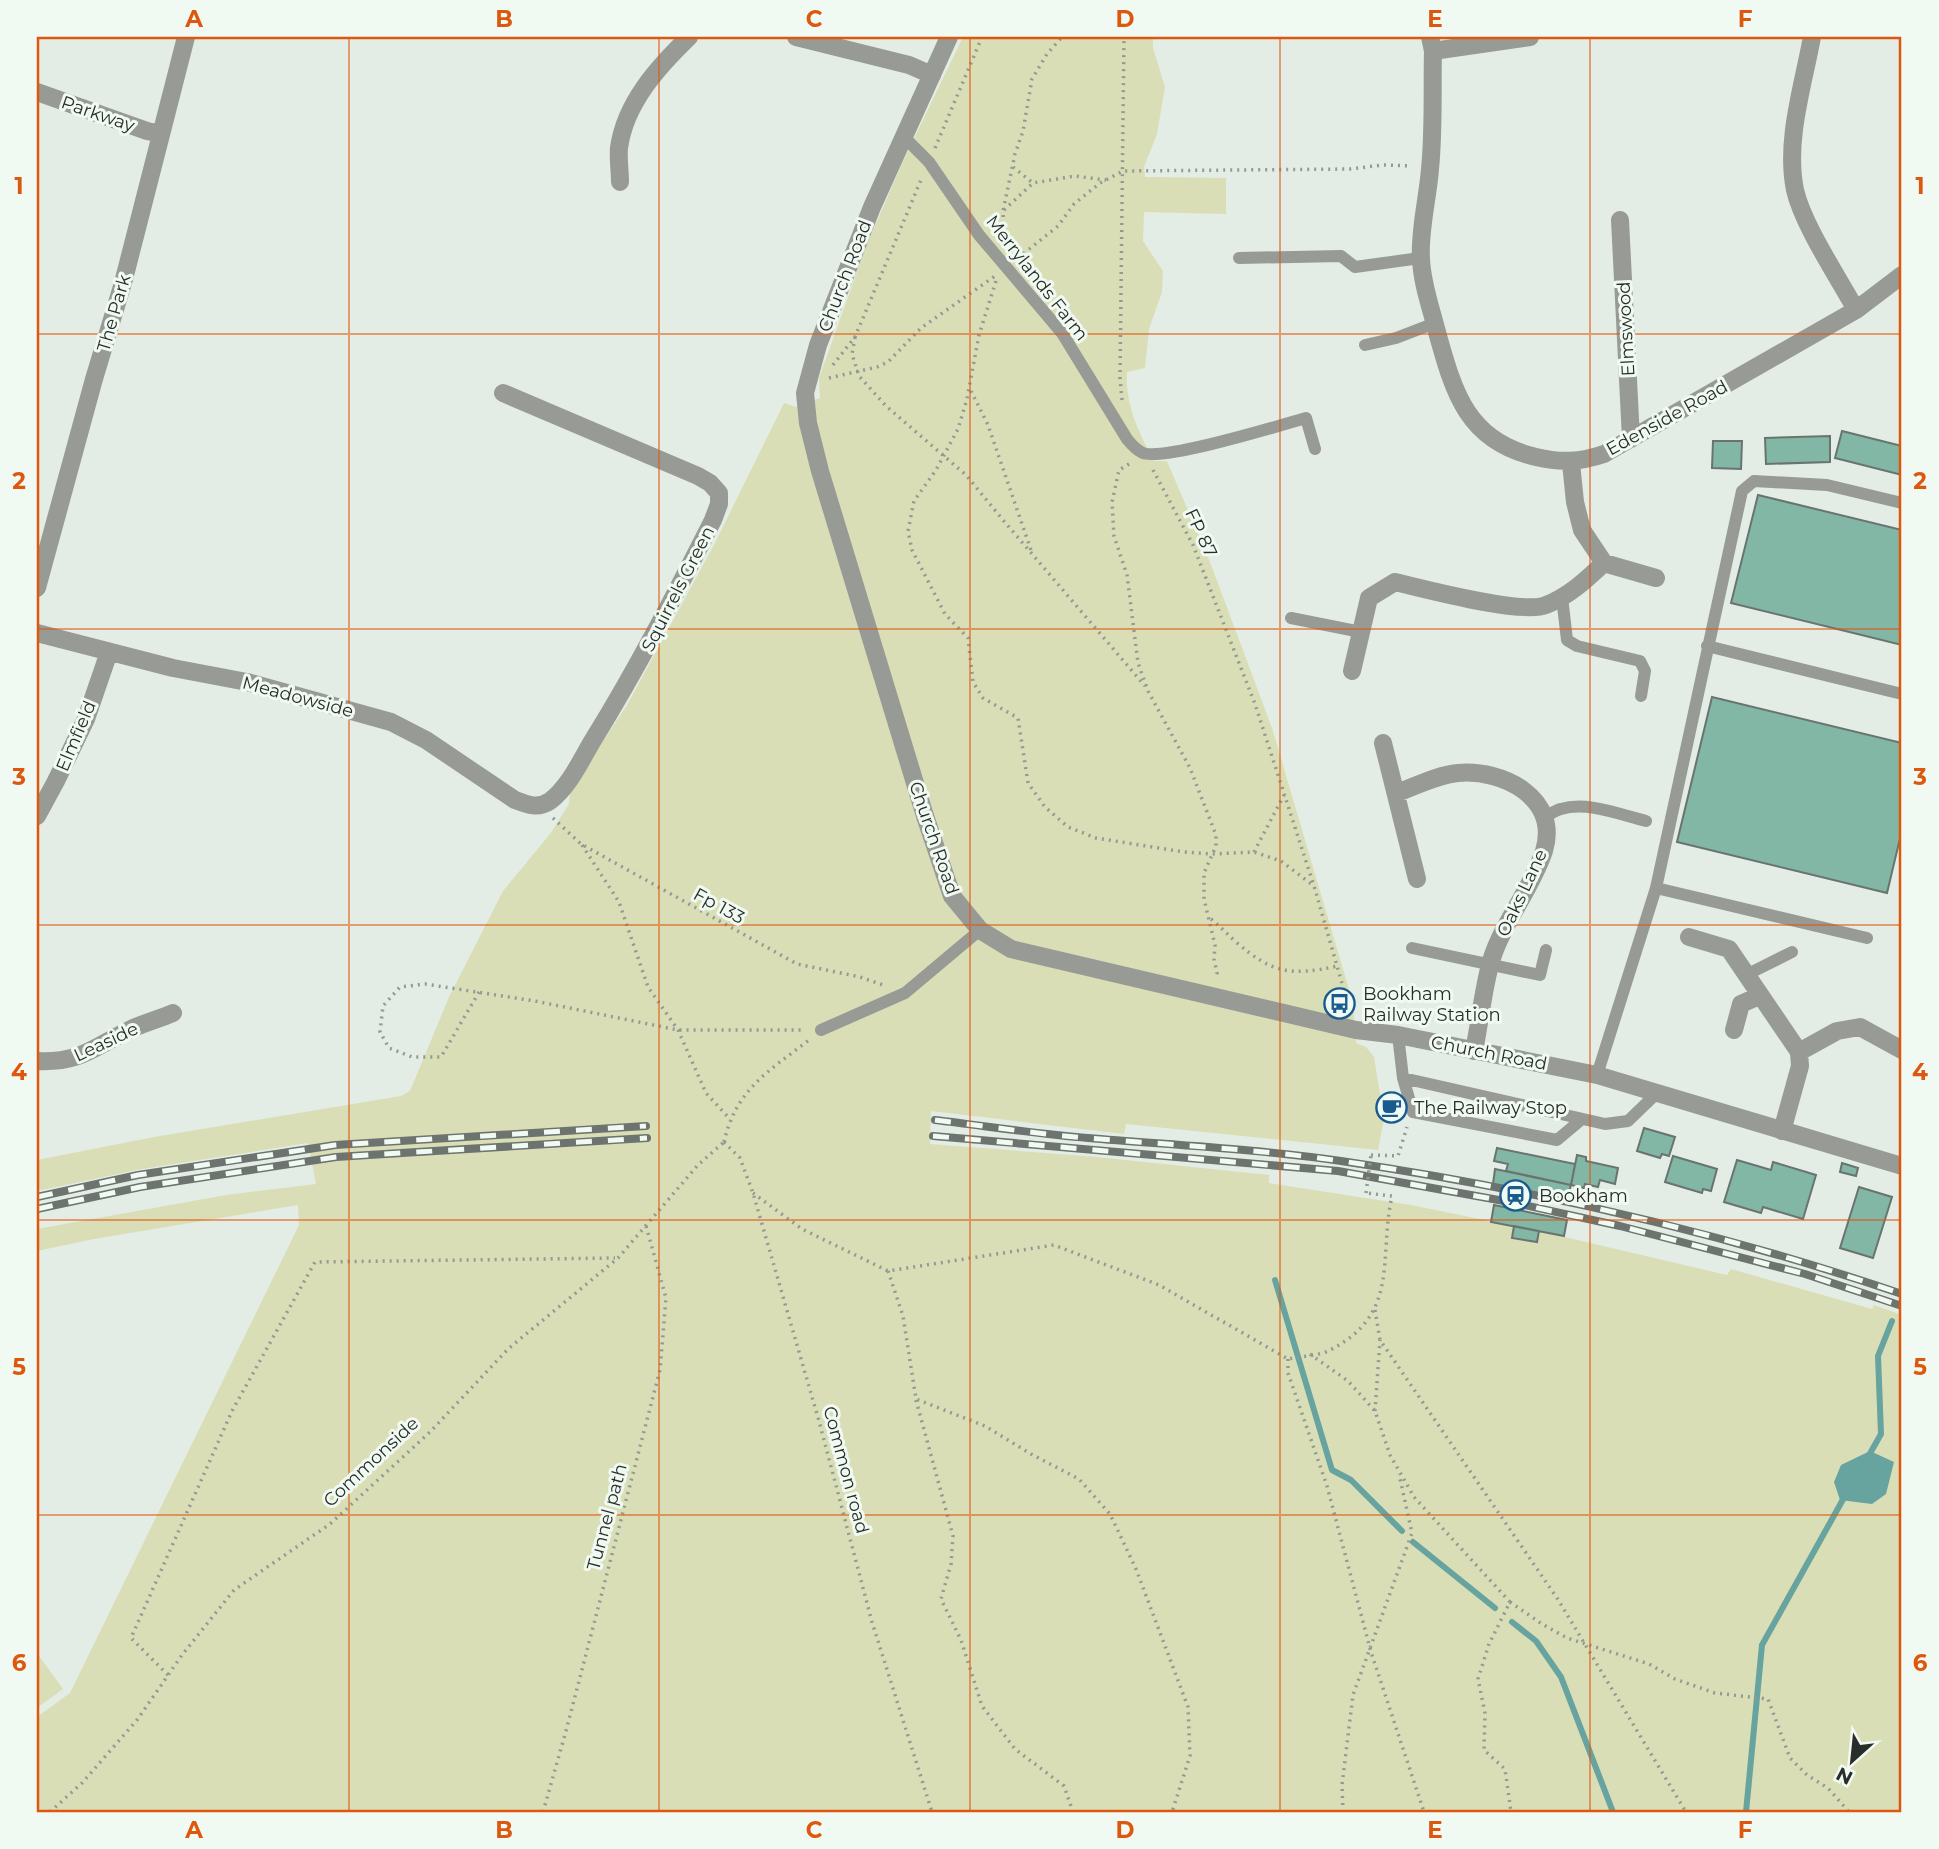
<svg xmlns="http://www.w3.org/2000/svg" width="1939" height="1849" font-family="Montserrat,sans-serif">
<rect width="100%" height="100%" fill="#e3ede5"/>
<path fill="#d9deb6" d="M963 37H1153V48L1165 87 1157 134 1144 167 1145 177 1226 178V214L1144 212 1143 241 1163 271 1162 292 1149 329 1145 368 1127 372C1125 405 1139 433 1154 461H1167L1210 562 1272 728 1353 1003 1356 1043 1366 1047 1374 1057 1384 1119 1378 1150 1126 1124 1124 1134 931 1111 930 1144 1097 1157 1269 1175V1183L1411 1205 1514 1226 1512 1238 1536 1242 1539 1231 1727 1275 1731 1269 1872 1309 1874 1305 1902 1315V1812H37V1717L70 1693 299 1225 298 1205 94 1239 37 1251V1229L226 1195 316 1184 308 1143 142 1169 37 1191V1160L154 1137 401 1096 410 1091 449 997 503 891 550 834 569 804 570 791 627 705 715 543 784 403 796 407 820 398 819 378 867 244 904 159Z
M37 1653 63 1689 37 1708Z"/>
<path fill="#67a39f" d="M1870 1451 1894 1462 1886 1494 1872 1504 1840 1500 1834 1482 1841 1465Z"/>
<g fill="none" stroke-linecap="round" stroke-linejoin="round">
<path stroke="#67a39f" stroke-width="6" d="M1275 1280 1332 1470 1351 1480 1402 1531
M1868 1457 1881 1434 1878 1356 1892 1321
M1413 1542 1495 1608
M1512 1622 1536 1641 1561 1677 1613 1812
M1746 1812 1762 1645 1846 1494"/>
</g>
<path fill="#81b7a4" stroke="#697470" stroke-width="2" d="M1842 431 1902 446V475L1835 458Z
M1830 436V462L1766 464 1765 438Z
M1713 441H1742L1741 469 1712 468Z
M1758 495 1902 530V645L1731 603Z
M1712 697 1902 743V830L1887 893 1677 842Z
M1644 1128 1675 1137 1669 1156 1662 1154 1660 1158 1637 1151Z
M1497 1148 1575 1164 1571 1185 1506 1171 1508 1164 1494 1161Z
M1577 1155 1586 1157V1161L1618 1168 1615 1184 1600 1180 1598 1187 1585 1184 1584 1188 1571 1185Z
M1673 1156 1717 1169 1711 1191 1703 1189 1702 1193 1665 1182Z
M1737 1160 1771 1170 1773 1162 1816 1175 1803 1219 1763 1207 1761 1213 1724 1202Z
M1842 1163 1858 1168 1856 1176 1840 1172Z
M1495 1169 1571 1185 1567 1199 1493 1184Z
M1859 1187 1892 1197 1873 1258 1840 1248Z
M1494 1205 1567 1220 1564 1236 1491 1222Z
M1514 1226 1539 1231 1537 1242 1512 1238Z"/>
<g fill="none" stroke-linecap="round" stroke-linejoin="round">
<path stroke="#929a94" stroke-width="3.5" stroke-dasharray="2 5" stroke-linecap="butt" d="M935 148 982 37
M1013 167 1033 183
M1004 210 1033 183 1075 176 1106 180
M1004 238 1003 211 1015 154 1023 131 1032 79 1047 54 1062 37
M1018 258 1058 226 1074 204 1100 183 1123 171 1350 169 1383 165 1411 166
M996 281 979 335 967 399 958 429 936 470 914 501 908 531 912 550 945 614 968 638 973 682 983 698 1018 718 1028 783 1045 807 1068 827 1096 838 1184 852 1212 854 1254 852 1281 861 1314 886
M855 337 852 354 859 376 886 406 966 475 1003 520 1145 686
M833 365 855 337 921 180
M829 378 877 367 888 362 921 328 995 276
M971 391 988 425 1032 553
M1122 400 1120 378 1124 37
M1129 464 1119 470 1112 502 1114 536 1127 575 1138 663 1148 691 1190 768 1216 835V846L1204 873V899L1215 945 1214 959 1217 973 1215 977
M1153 470 1193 545 1255 704 1314 886 1350 1011
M553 818 581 844 797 964 860 977 883 985
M582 845 619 902 648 987 678 1030 706 1093 729 1118
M1254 852 1284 795
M1211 919C1220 926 1227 934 1236 942 1273 974 1291 976 1338 966
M479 992 441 1057H412L389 1048 380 1032 383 1006 400 987 425 984 535 1001 678 1030H805
M724 1142 740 1158 753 1193 819 1421 872 1622 932 1812
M724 1142C736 1089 769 1071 809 1040
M1371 1155 1398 1156 1407 1127
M753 1193 802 1229 888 1271 1054 1245 1159 1285 1288 1359C1301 1356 1319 1356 1330 1350 1401 1314 1378 1258 1392 1196L1366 1193
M888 1271 903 1316 916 1399 985 1426 1031 1454 1079 1479 1110 1514 1136 1569 1188 1707 1190 1756 1172 1812
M1375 1310 1380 1340 1557 1598 1686 1812
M1310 1354 1348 1381 1375 1411 1390 1455 1414 1497 1510 1602 1489 1644 1478 1679 1485 1713 1484 1750 1505 1769 1511 1812
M1288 1359V1373L1327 1486 1371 1652 1424 1812
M916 1400 953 1536 951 1564 941 1599 961 1640 982 1706 1015 1749 1064 1786 1073 1812
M1375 1411 1380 1340
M1510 1602 1542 1624 1567 1638 1649 1664 1675 1679 1715 1693 1768 1699 1790 1758 1807 1775 1828 1788 1849 1812
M168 1675 131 1638 232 1411 315 1262 615 1258
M50 1812 82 1783 137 1720 182 1655 234 1590 330 1524 430 1432 508 1349 618 1258 698 1165 724 1142
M543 1812 566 1731 660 1370 666 1298 646 1226
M1343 1812 1342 1785 1353 1695 1412 1533 1399 1474"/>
<path stroke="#989a96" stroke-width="12" d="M903 136 929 162 979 235 1062 333 1127 439C1131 444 1136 450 1143 453 1164 461 1278 426 1306 418L1315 449
M1239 258 1341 256 1355 267 1420 258
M1365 345 1396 338 1435 323
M1562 597 1567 640 1577 646 1640 661 1645 671 1641 696
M1291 618 1361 632
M1707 646 1902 694
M1545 817C1550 814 1556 810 1561 809 1587 801 1621 815 1646 821
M1656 888 1867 938
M1412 948 1540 975 1546 950
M1746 975 1792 952
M821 1030 905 993 980 930
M1398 1035 1403 1078 1413 1112 1557 1140 1582 1119
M1597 1075 1656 888 1742 491 1754 481 1827 485 1902 503
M1403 1078 1605 1124 1628 1121 1657 1093"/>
<path stroke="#989a96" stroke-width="18" d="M796 37 909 65 932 75
M1430 37 1433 51C1432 90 1434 130 1430 169 1428 197 1419 231 1421 259 1422 284 1431 308 1437 332 1454 393 1467 441 1536 457 1561 463 1580 462 1604 454L1856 310 1902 275
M1812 37C1803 86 1785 141 1795 190 1803 225 1838 277 1856 310
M1433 51 1530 37
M37 92 147 131 161 134
M620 182C620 171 618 159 619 148 625 103 658 67 689 37
M1620 220 1631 439
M1604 563 1656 578
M37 588 94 379 123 283 186 37
M37 633 173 668 247 682 391 722 426 740 515 800C528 805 538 809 550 801 569 787 581 760 593 740 637 669 675 595 713 520L719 504V493L710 483 698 476 503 393
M1352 671 1369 598 1395 582C1425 589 1522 615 1546 605 1569 596 1586 580 1604 563L1582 530 1575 502 1571 463
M1383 743 1417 879
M1397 793C1416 786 1437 775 1458 773 1503 769 1560 798 1544 851 1531 890 1503 922 1491 961 1483 990 1480 1021 1474 1051
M37 816 56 781 86 719 109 652
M1689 937 1729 949 1799 1052 1800 1066 1782 1131
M1734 1030 1741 1004 1759 996
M1799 1052 1837 1031 1860 1027 1902 1050
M37 1061C81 1063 94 1047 131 1029 144 1023 159 1019 173 1013"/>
<path stroke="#989a96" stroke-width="18" d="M949 37 872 207 818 345 805 393 808 423 820 471 925 816 952 896 980 930 1011 949 1356 1030 1398 1035 1597 1075 1902 1166"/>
<defs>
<path id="rail" d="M935 1120C986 1126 1037 1134 1088 1138 1172 1145 1257 1149 1341 1161 1532 1189 1720 1232 1902 1294
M933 1136 1338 1171 1515 1203 1620 1226 1805 1274 1902 1306
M37 1197 138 1175 335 1145 646 1126
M37 1209 140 1187 336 1157 647 1138"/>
</defs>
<use href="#rail" stroke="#6d736e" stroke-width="8"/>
<use href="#rail" stroke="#f0faf2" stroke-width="5" stroke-dasharray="16" stroke-linecap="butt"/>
<path stroke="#929a94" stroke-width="3.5" stroke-dasharray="2 5" stroke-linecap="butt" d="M1366 1193 1371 1155"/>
</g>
<path fill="none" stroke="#de570e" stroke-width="2" stroke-opacity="0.55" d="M349 37V1812M659 37V1812M970 37V1812M1280 37V1812M1590 37V1812M37 334H1902M37 629H1902M37 925H1902M37 1220H1902M37 1515H1902"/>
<defs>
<symbol id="bus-ring" viewBox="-11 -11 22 22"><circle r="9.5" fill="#f0faf2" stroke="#195a8f" stroke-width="1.5"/><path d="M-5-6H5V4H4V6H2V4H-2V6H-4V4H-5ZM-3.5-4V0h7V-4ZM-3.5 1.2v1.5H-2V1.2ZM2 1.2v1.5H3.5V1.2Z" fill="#195a8f"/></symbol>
<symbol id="cafe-ring" viewBox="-11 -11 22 22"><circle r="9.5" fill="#f0faf2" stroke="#195a8f" stroke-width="1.5"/><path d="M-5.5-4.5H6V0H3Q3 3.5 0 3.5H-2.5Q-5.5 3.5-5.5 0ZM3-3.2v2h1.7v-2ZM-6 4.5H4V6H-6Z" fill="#195a8f"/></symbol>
<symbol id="station-ring" viewBox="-11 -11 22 22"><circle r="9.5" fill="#f0faf2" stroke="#195a8f" stroke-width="1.5"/><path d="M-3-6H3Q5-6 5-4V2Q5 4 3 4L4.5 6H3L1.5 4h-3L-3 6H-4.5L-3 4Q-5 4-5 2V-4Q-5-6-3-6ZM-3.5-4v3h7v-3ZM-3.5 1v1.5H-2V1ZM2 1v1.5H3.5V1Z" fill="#195a8f"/></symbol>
</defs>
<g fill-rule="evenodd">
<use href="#bus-ring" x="1322" y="986" width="35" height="35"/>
<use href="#cafe-ring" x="1374" y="1090" width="35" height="35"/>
<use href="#station-ring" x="1498" y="1178" width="35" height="35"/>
</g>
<g text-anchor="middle" stroke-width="6" stroke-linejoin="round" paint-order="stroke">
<g font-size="18" fill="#292d2a" stroke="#f0faf2">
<text transform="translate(98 114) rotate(19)" y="6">Parkway</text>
<text transform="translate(845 276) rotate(-69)" y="6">Church Road</text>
<text transform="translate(1037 278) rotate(52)" y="6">Merrylands Farm</text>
<text transform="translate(114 313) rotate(-74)" y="6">The Park</text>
<text transform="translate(1626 329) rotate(-93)" y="6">Elmswood</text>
<text transform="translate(1667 418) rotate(-29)" y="6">Edenside Road</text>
<text transform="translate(1201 533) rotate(65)" y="6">FP 87</text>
<text transform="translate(678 589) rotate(-63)" y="6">Squirrels Green</text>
<text transform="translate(298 697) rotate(15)" y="6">Meadowside</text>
<text transform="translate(76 736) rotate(-67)" y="6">Elmfield</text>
<text transform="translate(934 838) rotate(71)" y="6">Church Road</text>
<text transform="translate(1522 893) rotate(-65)" y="6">Oaks Lane</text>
<text transform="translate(719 906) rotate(29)" y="6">Fp 133</text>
<text transform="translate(106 1042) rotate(-25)" y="6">Leaside</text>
<text transform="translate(1489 1053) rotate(11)" y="6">Church Road</text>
<text transform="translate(371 1462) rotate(-43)" y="6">Commonside</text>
<text transform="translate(846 1470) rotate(75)" y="6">Common road</text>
<text transform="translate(607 1517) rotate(-75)" y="6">Tunnel path</text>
</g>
<g font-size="18" fill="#292d2a" stroke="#f0faf2" text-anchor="start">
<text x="1363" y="1000">Bookham<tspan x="1363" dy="21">Railway Station</tspan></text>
<text x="1414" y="1114">The Railway Stop</text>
<text x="1539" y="1202">Bookham</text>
</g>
</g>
<rect width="1939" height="1849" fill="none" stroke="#f0faf2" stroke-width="77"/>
<g transform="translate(1852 1761) rotate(207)" stroke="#f0faf2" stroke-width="5" paint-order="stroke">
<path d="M0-5L12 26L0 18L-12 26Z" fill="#292d2a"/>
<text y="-10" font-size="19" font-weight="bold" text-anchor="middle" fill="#292d2a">N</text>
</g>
<rect x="38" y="38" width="1862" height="1773" fill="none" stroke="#de570e" stroke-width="2.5"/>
<g font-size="23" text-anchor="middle" font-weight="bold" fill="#de570e">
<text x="194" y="27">A</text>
<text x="504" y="27">B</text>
<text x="814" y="27">C</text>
<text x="1125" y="27">D</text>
<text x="1435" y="27">E</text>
<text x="1745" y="27">F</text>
<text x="19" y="194">1</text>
<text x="1920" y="194">1</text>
<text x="19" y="489">2</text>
<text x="1920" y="489">2</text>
<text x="19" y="785">3</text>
<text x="1920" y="785">3</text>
<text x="19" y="1080">4</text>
<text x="1920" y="1080">4</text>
<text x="19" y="1375">5</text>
<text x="1920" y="1375">5</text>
<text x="19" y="1671">6</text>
<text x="1920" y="1671">6</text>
<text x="194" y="1838">A</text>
<text x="504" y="1838">B</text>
<text x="814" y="1838">C</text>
<text x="1125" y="1838">D</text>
<text x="1435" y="1838">E</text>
<text x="1745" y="1838">F</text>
</g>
</svg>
